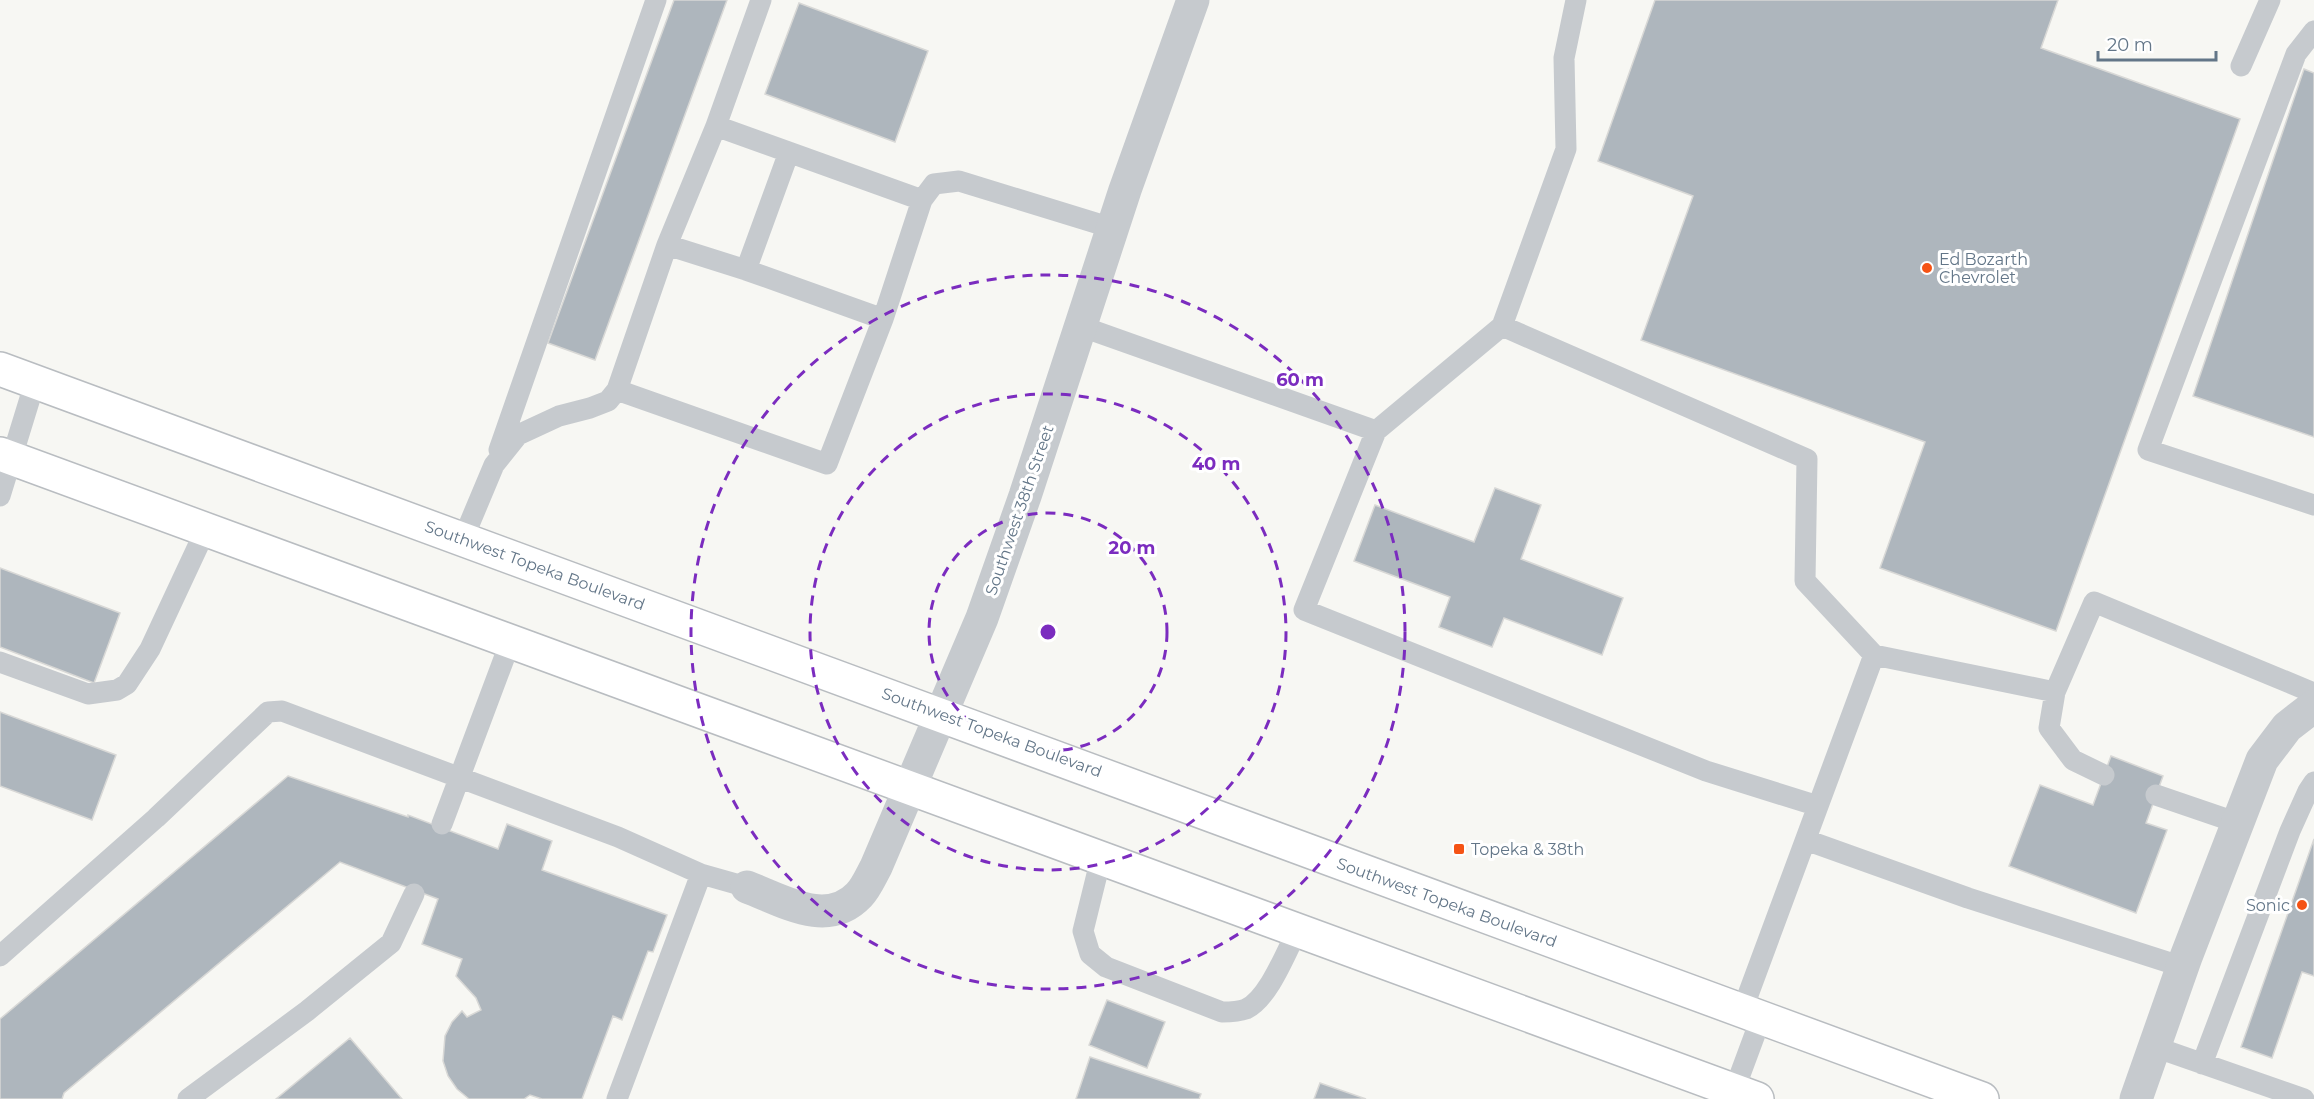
<svg xmlns="http://www.w3.org/2000/svg" width="2314" height="1099" font-family="Montserrat,sans-serif">
<rect width="100%" height="100%" fill="#f7f7f3"/>
<path fill="#aeb6bd" stroke="#d8d8d6" stroke-width="1.5" d="M674 0H727L595 360 548 343Z
M1655 0H2058L2041 48 2240 119 2056 631 1880 568 1925 442 1641 340 1693 196 1598 161Z
M799 3 928 51 895 142 765 94Z
M2304 69 2314 73V437L2193 396Z
M1495 488 1541 505 1521 559 1623 598 1602 655 1504 618 1492 647 1439 627 1450 597 1354 561 1375 505 1474 542Z
M0 568 120 613 94 683 0 647Z
M0 712 116 755 92 820 0 786Z
M2111 756 2163 776 2146 823 2167 830 2136 913 2009 866 2040 785 2093 805Z
M288 776 408 817V815L498 849 507 824 552 841 542 870 667 915 653 952 648 951 622 1020 613 1016 582 1099H542L530 1095 524 1099H469L457 1089 448 1076 443 1061 445 1036 452 1022 462 1011 467 1017 481 1010 476 998 456 976 462 959 422 944 438 899 340 862 64 1093 62 1099H0V1019Z
M2314 839V976L2302 972 2272 1058 2241 1047Z
M1107 1000 1165 1022 1147 1068 1089 1045Z
M350 1038 402 1099H276Z
M1090 1057 1201 1094 1199 1099H1076Z
M1320 1083 1366 1099H1314Z"/>
<g fill="none" stroke-linecap="round" stroke-linejoin="round">
<defs>
<path id="primary" d="M0 369C662 608 1321 856 1982 1099
M0 454 1757 1099"/>
</defs>
<use href="#primary" stroke="#b9bdc1" stroke-width="36"/>
<path stroke="#c6cace" stroke-width="21" d="M761 0 716 126 922 200
M1576 0 1564 58 1566 149 1502 326 1807 459 1805 581 1874 655 1742 1011
M2314 31 2296 54 2148 450 2314 505
M2241 66 2270 0
M667 245 716 126
M746 270 789 152
M1080 326 1376 431 1502 326
M617 390 827 464 883 319
M1376 431 1304 610 1706 771 1818 806
M499 450 656 0
M0 496 35 382
M463 539 494 465 518 435 559 416 590 408 608 401 617 390 667 245 746 270 883 319 922 200 934 184 959 181 1112 228
M1874 655 2055 692 2094 602 2314 693
M0 662 88 694 117 690 127 684 150 649 206 529
M2055 692 2049 728 2073 760 2104 775
M2156 795 2238 823
M442 824 511 640
M1806 840 1968 898 2183 967
M1101 858 1083 931 1090 954 1106 967 1222 1012C1231 1012 1238 1012 1246 1009 1269 998 1286 952 1298 929
M0 956 156 818 268 712 282 711 618 837 701 874
M2155 1047 2304 1099
M2202 1064 2290 831 2308 791 2314 782
M188 1099 307 1011 391 943 414 894
M617 1099 701 874 747 887
M1731 1099 1761 1018"/>
<path stroke="#c6cace" stroke-width="33" d="M747 887C782 900 827 929 859 895 866 888 871 876 876 867L982 618 1025 496 1125 190 1193 0
M2136 1099 2186 957 2262 760 2287 727 2314 706"/>
<use href="#primary" stroke="#fff" stroke-width="33"/>
</g>
<g fill="none" stroke="#7b2cbf" stroke-width="3" stroke-dasharray="10 8">
<circle cx="1048" cy="632" r="119"/>
<circle cx="1048" cy="632" r="238"/>
<circle cx="1048" cy="632" r="357"/>
</g>
<g fill="#f55315" stroke="#fff" stroke-width="2">
<circle cx="1927" cy="268" r="6"/>
<rect x="1453" y="843" width="12" height="12" rx="3"/>
<circle cx="2302" cy="905" r="6"/>
</g>
<g text-anchor="middle" stroke-width="6" stroke-linejoin="round" paint-order="stroke">
<g font-size="16" fill="#637688" stroke="#fff" text-anchor="start">
<text x="1939" y="265">Ed Bozarth<tspan x="1939" dy="18">Chevrolet</tspan></text>
<text x="1471" y="855">Topeka &amp; 38th</text>
<text x="2290" y="911" text-anchor="end">Sonic</text>
</g>
<g font-size="16" fill="#637688" stroke="#fff">
<text transform="translate(1019 510) rotate(-71)" y="6">Southwest 38th Street</text>
<text transform="translate(535 565) rotate(20)" y="6">Southwest Topeka Boulevard</text>
<text transform="translate(992 732) rotate(20)" y="6">Southwest Topeka Boulevard</text>
<text transform="translate(1447 902) rotate(20)" y="6">Southwest Topeka Boulevard</text>
</g>
</g>
<circle cx="1048" cy="632" r="9" fill="#7b2cbf" stroke="#fff" stroke-width="3"/>
<g font-size="18" text-anchor="middle" font-weight="bold" fill="#7b2cbf" stroke="#fff" stroke-width="6" stroke-linejoin="round" paint-order="stroke">
<text x="1300" y="386">60 m</text>
<text x="1216" y="470">40 m</text>
<text x="1132" y="554">20 m</text>
</g>
<path d="M2098 51v9h118v-9" fill="none" stroke="#637688" stroke-width="3"/>
<text x="2107" y="51" font-size="18" fill="#637688" stroke="#ffffff" stroke-width="4.5" paint-order="stroke">20 m</text>
</svg>
